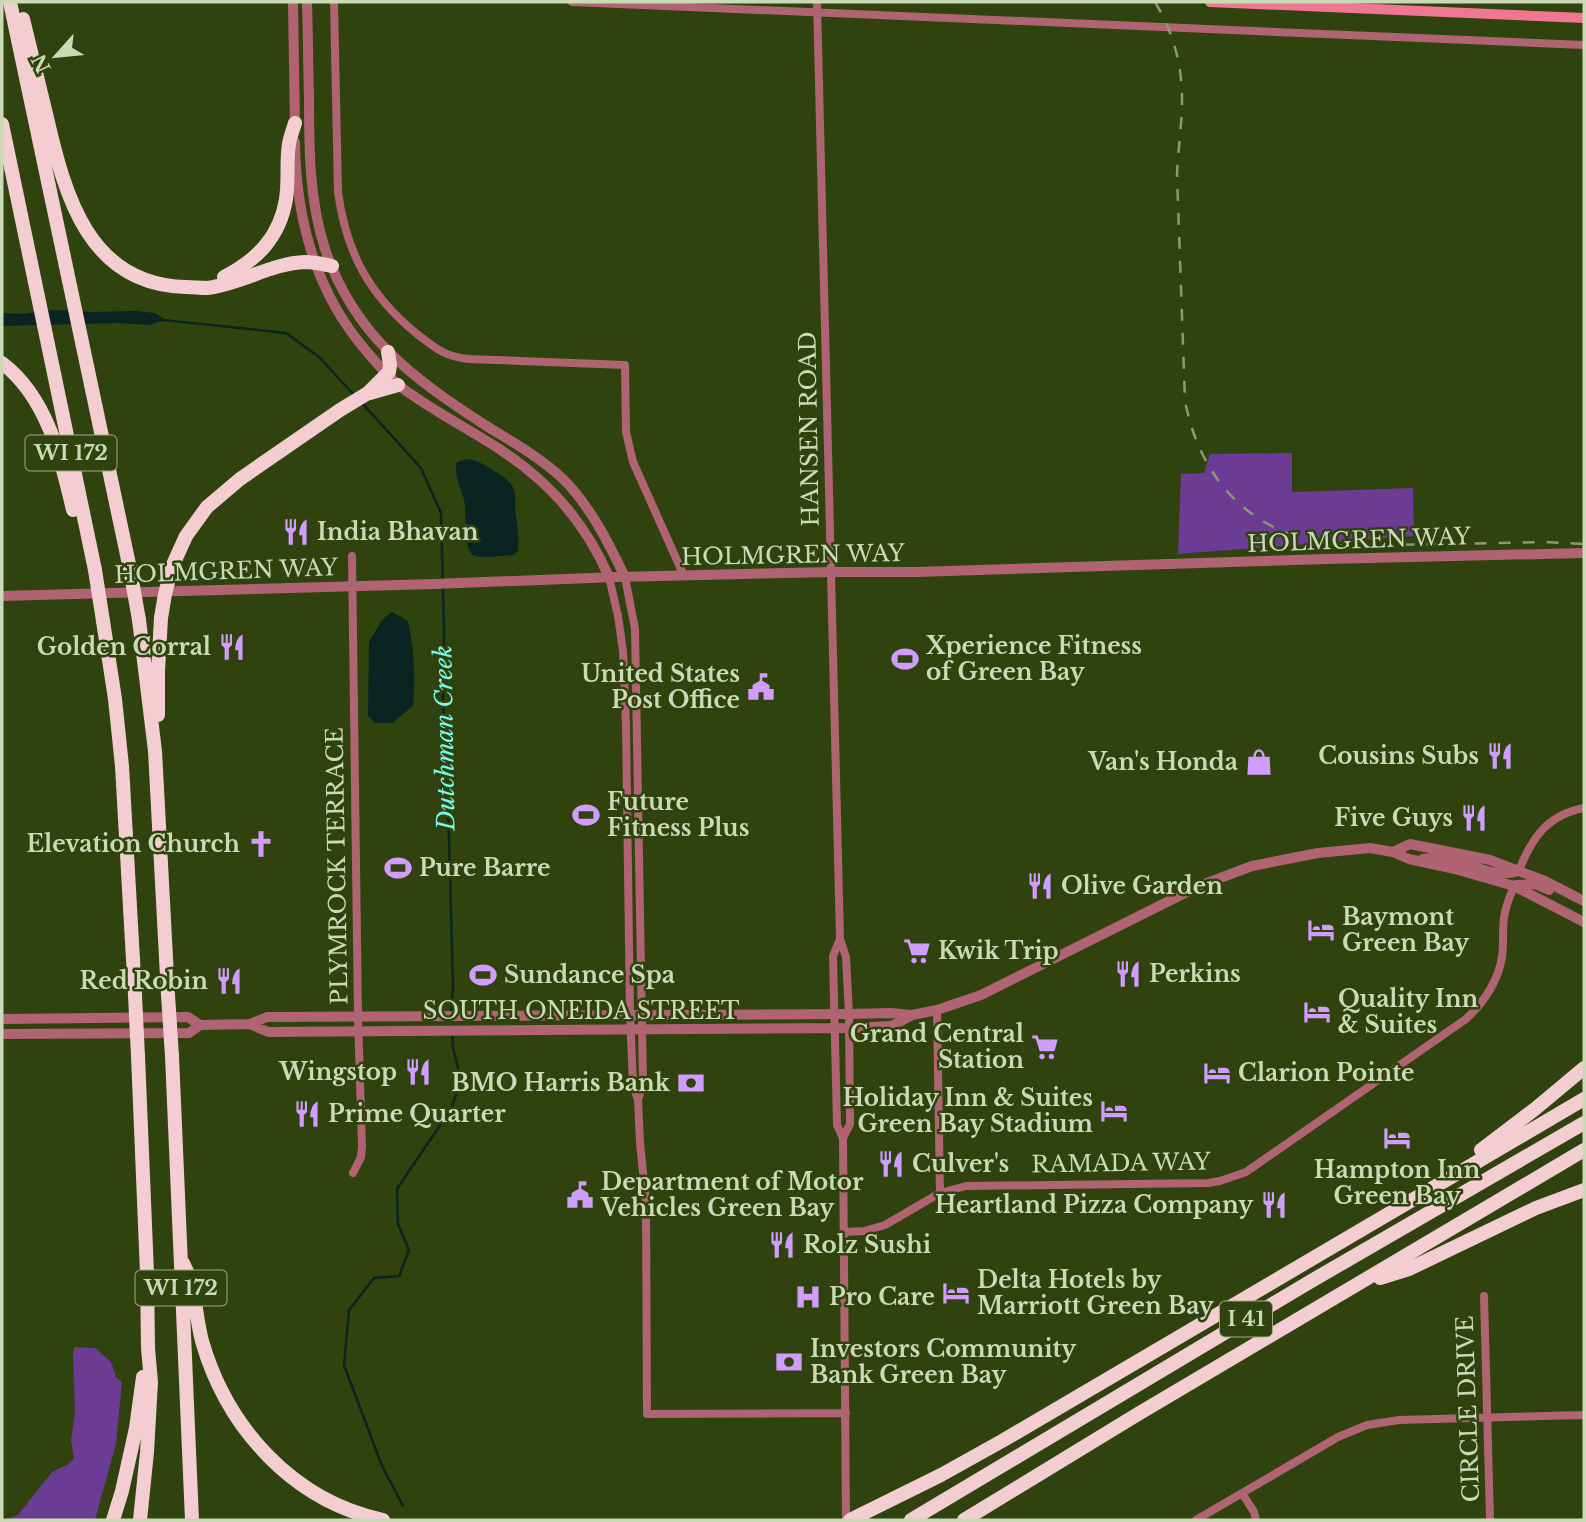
<svg xmlns="http://www.w3.org/2000/svg" width="1586" height="1522" font-family="'Libre Baskerville',serif">
<rect width="100%" height="100%" fill="#30420d"/>
<path fill="#6c3b94" d="M1292 453V492L1413 488 1414 536 1178 554 1181 474 1204 473 1210 454Z
M74 1347 95 1348 111 1362 116 1377 122 1382 116 1444 95 1520H4L18 1515 52 1472 69 1464 74 1458 71 1441 75 1412 73 1355Z"/>
<path fill="#0a2422" d="M56 310 91 312 136 311 155 313 165 320 150 325 119 323 2 326V313L20 314Z
M467 459C478 460 484 465 493 470 499 474 506 478 511 484 518 494 514 506 516 517 518 529 519 539 518 551L513 555C505 556 479 559 473 555 464 549 466 517 465 506 464 491 452 476 457 462Z
M392 612 408 621C414 649 416 677 413 706L392 723H376L368 716 369 642 382 620Z"/>
<g fill="none" stroke-linecap="round" stroke-linejoin="round">
<path stroke="#0a2422" stroke-width="2.5" d="M163 320 286 333 319 357 355 396
M362 403 421 468 441 513 444 630 443 705 449 837 453 987 451 1013
M403 1506 382 1466 344 1365 349 1310 374 1278 399 1276 409 1250 398 1224 397 1189 451 1109 461 1081 453 1047 452 1033"/>
<path stroke="#af6373" stroke-width="8" d="M334 2 338 192C346 252 369 295 417 334 435 348 445 357 469 359L625 365 626 432 633 462 684 576
M572 2 1584 45
M817 2 840 939 846 957 849 1014 850 1124 843 1138
M352 556 358 1017 362 1147 361 1157 353 1173
M609 577 618 616 623 651 626 725 630 1015 633 1084 638 1100 640 1143 646 1201 647 1414 846 1413
M625 577 635 629 643 1083 638 1100
M1519 870C1532 838 1547 815 1584 808
M840 939 833 956 837 1125 843 1138 846 1520
M937 1010 940 1193
M844 1232 864 1231 885 1225 940 1193 966 1186 1208 1183 1220 1181 1246 1172 1466 1019C1484 1002 1498 982 1502 957 1504 944 1502 931 1504 918 1505 907 1510 896 1514 886
M1484 1296 1490 1520
M1242 1493 1254 1512 1256 1520
M1196 1520 1338 1437 1367 1425 1399 1420 1584 1415"/>
<path stroke="#af6373" stroke-width="10" d="M293 2 295 127
M307 2C308 34 308 65 309 97 309 149 309 199 325 249 354 335 412 378 485 425 512 442 540 457 563 479 591 507 608 542 625 577
M295 142C296 219 316 294 368 353 378 365 389 377 401 387 443 419 494 440 534 475 566 502 592 538 609 577
M2 596 434 584 616 577 832 572H917L1328 559 1584 553
M1393 852 1410 844 1490 860 1545 881 1584 901
M1423 859C1429 858 1435 857 1440 857 1466 860 1492 880 1518 871
M1516 885 1535 884 1549 890
M2 1019 188 1017 200 1025 250 1024 267 1017 849 1014 891 1013 911 1015
M250 1024 268 1032 850 1028 892 1026 912 1015 937 1010 981 995 1199 886 1252 866 1318 853 1370 848 1393 852 1409 859 1455 869 1514 886 1584 922
M2 1034 189 1033 200 1025"/>
<path stroke="#ef7792" stroke-width="10" d="M1210 2 1584 18"/>
<path stroke="#f4cdd3" stroke-width="14" d="M10 2 130 569
M23 19C31 52 39 85 47 118 65 196 89 285 186 287 193 287 200 288 207 288 241 284 272 263 305 262 314 262 323 264 332 266
M2 124 95 570
M224 277C257 260 280 237 286 199 289 181 286 162 289 144 290 137 293 130 295 123
M2 363C47 397 61 458 73 510
M370 393 398 385
M172 567 186 536 207 507 240 479 340 410 368 393 389 372 390 365 388 352
M139 620 155 751 168 995
M103 621 115 699 122 766 135 995
M158 715V671L161 618
M138 1056 147 1273 148 1348 151 1382 147 1452 140 1520
M172 1056 192 1520
M1481 1150 1535 1109 1584 1068
M183 1263C186 1270 190 1276 191 1283 196 1302 197 1322 202 1341 227 1428 293 1501 383 1520
M1380 1278 1409 1269 1536 1208 1584 1190
M113 1520 122 1491 136 1428 143 1377
M850 1520 941 1475 1002 1441 1584 1099
M911 1520 1313 1280 1584 1123
M964 1520 1138 1414 1584 1150"/>
<path stroke="#8a9a70" stroke-width="2.5" stroke-dasharray="12 12" stroke-linecap="butt" d="M1155 2C1173 32 1182 64 1182 99 1182 125 1178 150 1177 175L1185 401C1201 484 1256 538 1342 546L1546 542 1584 544"/>
<path stroke="#f4cdd3" stroke-width="14" d="M130 569 139 620
M95 570 103 621
M161 618 165 594 172 567
M135 995 138 1056
M168 995 172 1056"/>
</g>
<defs>
<symbol id="restaurant-bare" viewBox="-9 -9 18 18"><path d="M-5-6h1v4h1v-4h1v4h1v-4h1v5L-1.5 .5V6h-2V.5L-5-1ZM5-6V6H3V1.5H1.5Q1.5-4 5-6Z" fill="#d09dff" stroke="#30420d" stroke-width="2.5" paint-order="stroke"/></symbol>
<symbol id="stadium-bare" viewBox="-9 -9 18 18"><path d="M0-5a6.5 5 0 1 0 0 10a6.5 5 0 1 0 0-10ZM-3.5-1.8h7v3.6h-7Z" fill="#d09dff" stroke="#30420d" stroke-width="2.5" paint-order="stroke"/></symbol>
<symbol id="civic-bare" viewBox="-9 -9 18 18"><path d="M-.6-6.5H3V-4.5H.6V-3L4-1V1h2V6H-6V1h2V-1L-.6-3ZM-1.2 2.5V6h2.4V2.5Z" fill="#d09dff" stroke="#30420d" stroke-width="2.5" paint-order="stroke"/></symbol>
<symbol id="shop-bare" viewBox="-9 -9 18 18"><path d="M-5-2.5h2.3a2.7 3.5 0 0 1 5.4 0H5L5.5 6h-11ZM-1.5-2.5h3a1.5 2.3 0 0 0-3 0Z" fill="#d09dff" stroke="#30420d" stroke-width="2.5" paint-order="stroke"/></symbol>
<symbol id="church-bare" viewBox="-9 -9 18 18"><path d="M-1.2-6h2.4v3.5h3.3v2.4h-3.3V6h-2.4V-.1h-3.3v-2.4h3.3Z" fill="#d09dff" stroke="#30420d" stroke-width="2.5" paint-order="stroke"/></symbol>
<symbol id="hotel-bare" viewBox="-9 -9 18 18"><path d="M-6-4.5h1.5V1H6V5H4.5V3h-9V5H-6ZM-4 0a1.8 1.8 0 1 1 3.6 0ZM.5 0V-2.5h3Q6-2.5 6 0Z" fill="#d09dff" stroke="#30420d" stroke-width="2.5" paint-order="stroke"/></symbol>
<symbol id="supermarket-bare" viewBox="-9 -9 18 18"><path d="M-6-5.5h2.5l.6 2H6L4.5 2H-2.5L-4.4-4H-6ZM-1.5 3.2a1.3 1.3 0 1 0 .1 0ZM3 3.2a1.3 1.3 0 1 0 .1 0Z" fill="#d09dff" stroke="#30420d" stroke-width="2.5" paint-order="stroke"/></symbol>
<symbol id="bank-bare" viewBox="-9 -9 18 18"><path d="M-6-4H6V4H-6ZM0-2.3a2.3 2.3 0 1 0 0 4.6a2.3 2.3 0 1 0 0-4.6Z" fill="#d09dff" stroke="#30420d" stroke-width="2.5" paint-order="stroke"/></symbol>
<symbol id="hospital-bare" viewBox="-9 -9 18 18"><path d="M-5-5h3v3.5h4V-5h3V5h-3V1.5h-4V5h-3Z" fill="#d09dff" stroke="#30420d" stroke-width="2.5" paint-order="stroke"/></symbol>
</defs>
<g fill-rule="evenodd">
<use href="#restaurant-bare" x="277" y="513" width="38" height="38"/>
<use href="#restaurant-bare" x="213" y="628" width="38" height="38"/>
<use href="#stadium-bare" x="886" y="640" width="38" height="38"/>
<use href="#civic-bare" x="742" y="668" width="38" height="38"/>
<use href="#restaurant-bare" x="1481" y="737" width="38" height="38"/>
<use href="#shop-bare" x="1240" y="743" width="38" height="38"/>
<use href="#stadium-bare" x="567" y="796" width="38" height="38"/>
<use href="#restaurant-bare" x="1455" y="799" width="38" height="38"/>
<use href="#church-bare" x="242" y="825" width="38" height="38"/>
<use href="#stadium-bare" x="379" y="849" width="38" height="38"/>
<use href="#restaurant-bare" x="1021" y="867" width="38" height="38"/>
<use href="#hotel-bare" x="1302" y="911" width="38" height="38"/>
<use href="#supermarket-bare" x="898" y="932" width="38" height="38"/>
<use href="#restaurant-bare" x="1109" y="955" width="38" height="38"/>
<use href="#stadium-bare" x="464" y="956" width="38" height="38"/>
<use href="#restaurant-bare" x="210" y="962" width="38" height="38"/>
<use href="#hotel-bare" x="1298" y="993" width="38" height="38"/>
<use href="#supermarket-bare" x="1026" y="1028" width="38" height="38"/>
<use href="#restaurant-bare" x="399" y="1053" width="38" height="38"/>
<use href="#hotel-bare" x="1198" y="1054" width="38" height="38"/>
<use href="#bank-bare" x="672" y="1064" width="38" height="38"/>
<use href="#hotel-bare" x="1095" y="1092" width="38" height="38"/>
<use href="#restaurant-bare" x="288" y="1095" width="38" height="38"/>
<use href="#hotel-bare" x="1378" y="1119" width="38" height="38"/>
<use href="#restaurant-bare" x="872" y="1145" width="38" height="38"/>
<use href="#civic-bare" x="561" y="1176" width="38" height="38"/>
<use href="#restaurant-bare" x="1255" y="1186" width="38" height="38"/>
<use href="#restaurant-bare" x="763" y="1226" width="38" height="38"/>
<use href="#hotel-bare" x="937" y="1274" width="38" height="38"/>
<use href="#hospital-bare" x="789" y="1278" width="38" height="38"/>
<use href="#bank-bare" x="770" y="1343" width="38" height="38"/>
</g>
<g text-anchor="middle" stroke-width="5" stroke-linejoin="round" paint-order="stroke">
<g fill="#30420d" stroke="#9cac83" stroke-width="2">
<rect x="25.5" y="435.5" width="91" height="35" rx="5"/>
<rect x="135.5" y="1270.5" width="91" height="35" rx="5"/>
<rect x="1220" y="1301.5" width="52" height="35" rx="5"/>
</g>
<g font-size="21" font-weight="bold" fill="#cad9b6">
<text x="71" y="460">WI 172</text>
<text x="181" y="1295">WI 172</text>
<text x="1246" y="1326">I 41</text>
</g>
<g font-size="23" fill="#cad9b6" stroke="#30420d">
<text transform="translate(809 429) rotate(-91)" y="8">HANSEN ROAD</text>
<text transform="translate(1359 540) rotate(-2)" y="8">HOLMGREN WAY</text>
<text transform="translate(793 555) rotate(-1)" y="8">HOLMGREN WAY</text>
<text transform="translate(226 571) rotate(-2)" y="8">HOLMGREN WAY</text>
<text transform="translate(337 866) rotate(-91)" y="8">PLYMROCK TERRACE</text>
<text x="581" y="1019">SOUTH ONEIDA STREET</text>
<text transform="translate(1121 1163) rotate(-1)" y="8">RAMADA WAY</text>
<text transform="translate(1468 1409) rotate(-92)" y="8">CIRCLE DRIVE</text>
</g>
<g font-size="23" font-weight="bold" fill="#cad9b6" stroke="#30420d" text-anchor="start">
<text x="317" y="540">India Bhavan</text>
<text x="926" y="654">Xperience Fitness<tspan x="926" dy="26">of Green Bay</tspan></text>
<text x="211" y="655" text-anchor="end">Golden Corral</text>
<text x="740" y="682" text-anchor="end">United States<tspan x="740" dy="26">Post Office</tspan></text>
<text x="1479" y="764" text-anchor="end">Cousins Subs</text>
<text x="1238" y="770" text-anchor="end">Van's Honda</text>
<text x="607" y="810">Future<tspan x="607" dy="26">Fitness Plus</tspan></text>
<text x="1453" y="826" text-anchor="end">Five Guys</text>
<text x="240" y="852" text-anchor="end">Elevation Church</text>
<text x="419" y="876">Pure Barre</text>
<text x="1061" y="894">Olive Garden</text>
<text x="1342" y="925">Baymont<tspan x="1342" dy="26">Green Bay</tspan></text>
<text x="938" y="959">Kwik Trip</text>
<text x="1149" y="982">Perkins</text>
<text x="504" y="983">Sundance Spa</text>
<text x="208" y="989" text-anchor="end">Red Robin</text>
<text x="1338" y="1007">Quality Inn<tspan x="1338" dy="26">&amp; Suites</tspan></text>
<text x="1024" y="1042" text-anchor="end">Grand Central<tspan x="1024" dy="26">Station</tspan></text>
<text x="397" y="1080" text-anchor="end">Wingstop</text>
<text x="1238" y="1081">Clarion Pointe</text>
<text x="670" y="1091" text-anchor="end">BMO Harris Bank</text>
<text x="1093" y="1106" text-anchor="end">Holiday Inn &amp; Suites<tspan x="1093" dy="26">Green Bay Stadium</tspan></text>
<text x="328" y="1122">Prime Quarter</text>
<text x="912" y="1172">Culver's</text>
<text x="1397" y="1178" text-anchor="middle">Hampton Inn<tspan x="1397" dy="26">Green Bay</tspan></text>
<text x="601" y="1190">Department of Motor<tspan x="601" dy="26">Vehicles Green Bay</tspan></text>
<text x="1253" y="1213" text-anchor="end">Heartland Pizza Company</text>
<text x="803" y="1253">Rolz Sushi</text>
<text x="977" y="1288">Delta Hotels by<tspan x="977" dy="26">Marriott Green Bay</tspan></text>
<text x="829" y="1305">Pro Care</text>
<text x="810" y="1357">Investors Community<tspan x="810" dy="26">Bank Green Bay</tspan></text>
</g>
<g font-size="24" font-style="italic" fill="#7bf8ec" stroke="#30420d">
<text transform="translate(445 738) rotate(-91)" y="8">Dutchman Creek</text>
</g>
</g>
<rect width="1586" height="1522" fill="none" stroke="#cad9b6" stroke-width="7"/>
<g transform="translate(56 56) rotate(243)" stroke="#30420d" stroke-width="5" paint-order="stroke">
<path d="M0-5L12 26L0 18L-12 26Z" fill="#cad9b6"/>
<text y="-10" font-size="19" font-weight="bold" text-anchor="middle" fill="#cad9b6">N</text>
</g>
</svg>
